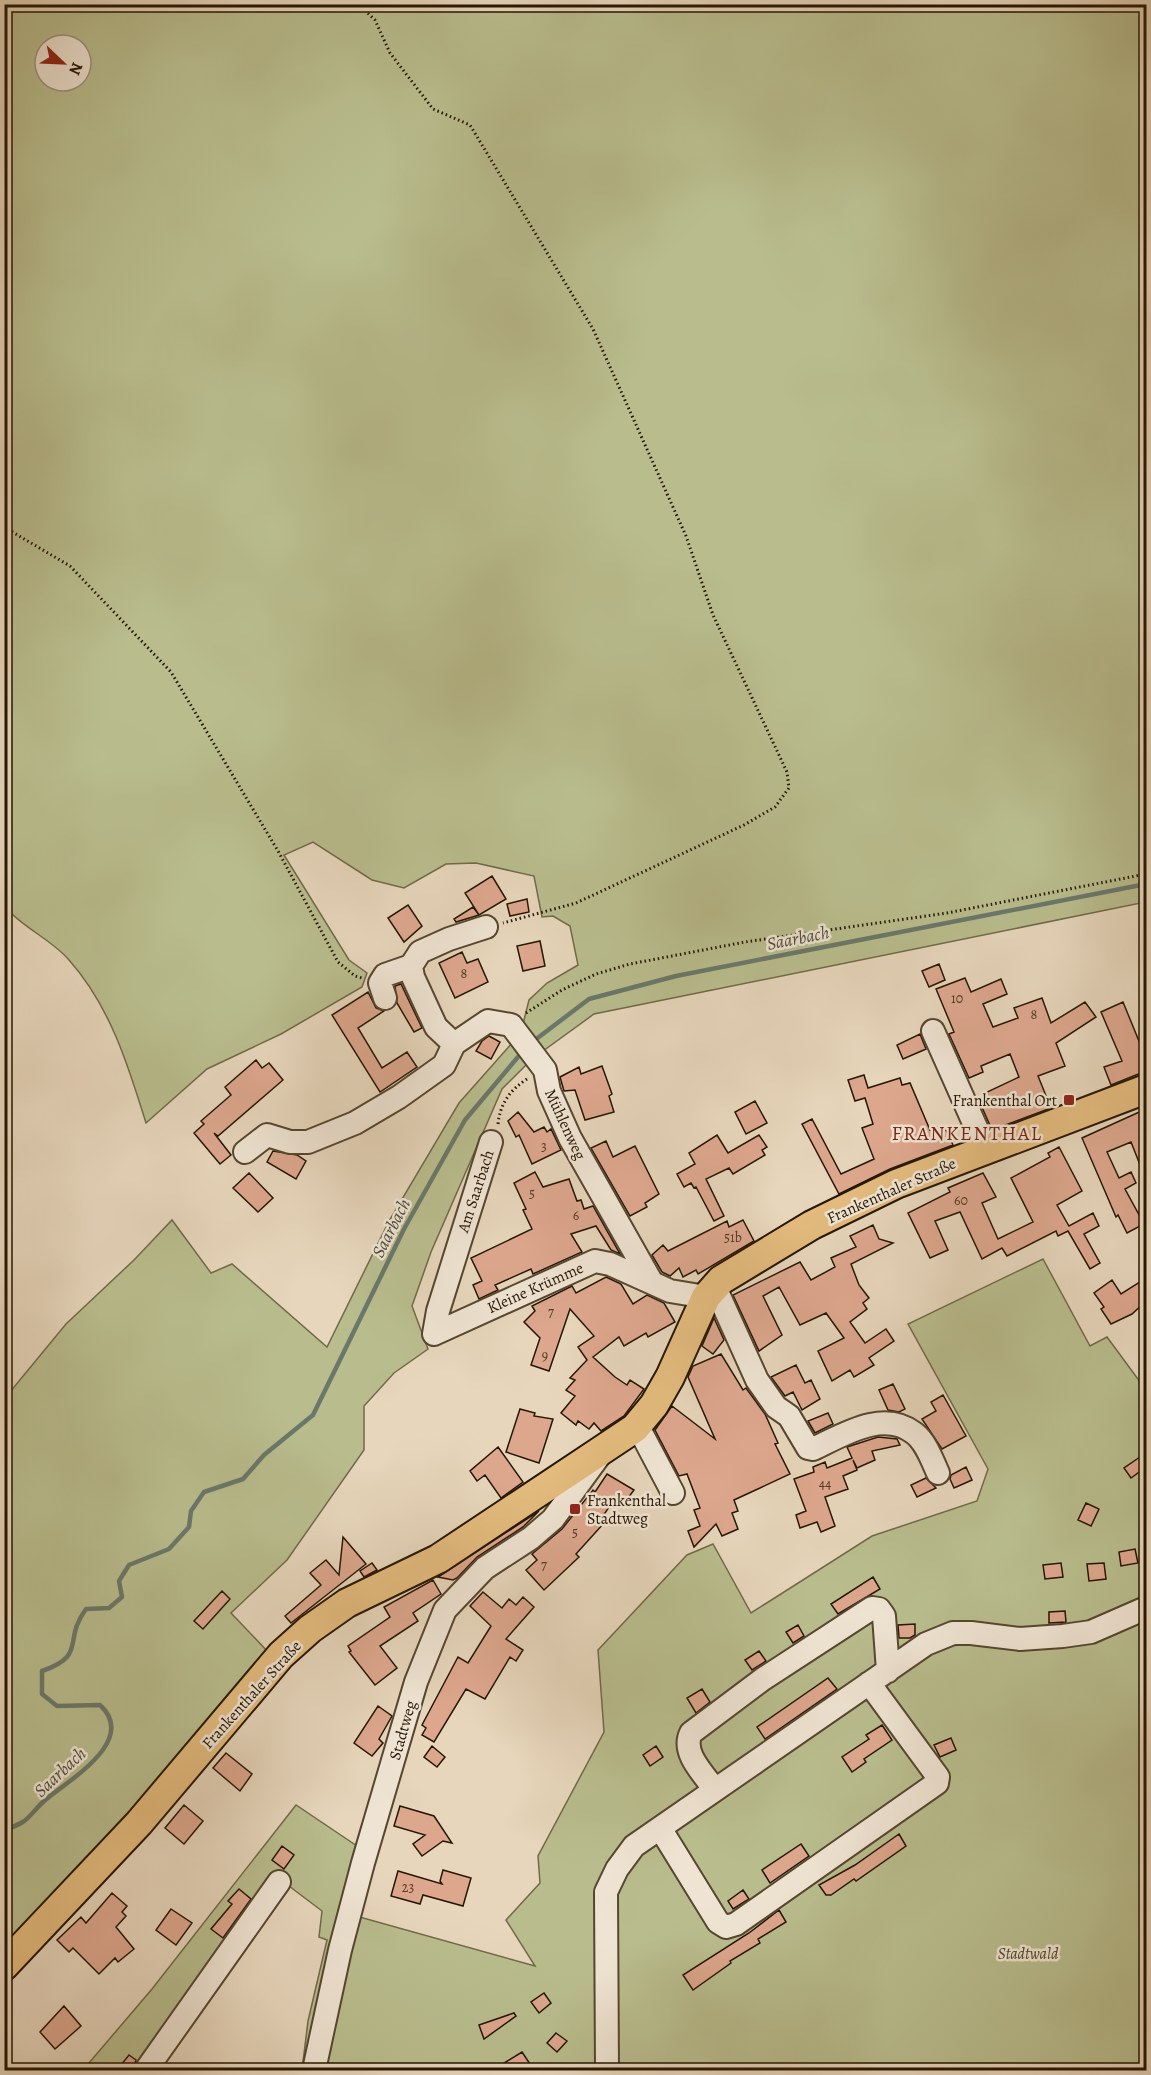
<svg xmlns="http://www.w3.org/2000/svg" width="1151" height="2075" font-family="Alegreya,serif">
<rect width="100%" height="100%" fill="#e7d6bc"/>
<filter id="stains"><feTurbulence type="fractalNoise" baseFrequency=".00333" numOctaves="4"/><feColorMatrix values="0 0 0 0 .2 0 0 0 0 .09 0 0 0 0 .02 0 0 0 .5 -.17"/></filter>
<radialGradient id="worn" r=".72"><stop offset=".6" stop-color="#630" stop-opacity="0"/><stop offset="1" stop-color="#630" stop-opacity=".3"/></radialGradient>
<path fill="#b9bd8e" stroke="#706a48" stroke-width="1.5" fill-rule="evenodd" d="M4 5H1146V902L594 1014 543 1051 523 1024 529 1000 547 983 578 965 570 926 553 916 542 917 534 876 476 863 446 864 404 888 372 880 313 842 284 855 349 960 367 973 362 987 281 1034 207 1069 146 1123C128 1065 110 1006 69 960 51 939 23 928 5 907ZM45 45H81V81H45Z
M512 1043 529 1062 502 1089 431 1252 412 1306 428 1349 394 1373 364 1406V1450L287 1560 231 1613 270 1654 5 1954V1398L66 1324 134 1260 172 1220 211 1273 232 1264 327 1347 389 1221 459 1103Z
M1043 1259 1090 1346 1107 1337 1146 1390V2070H302L308 2021 327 1940 319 1937 322 1911 285 1883 153 2070H83L152 1989 296 1805 357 1846 338 1911 535 1966 506 1920 540 1883 538 1856 604 1732 598 1650 687 1555 713 1544 751 1613 872 1536 977 1501 988 1469 908 1324Z"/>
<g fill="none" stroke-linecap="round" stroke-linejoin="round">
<path stroke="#6a786a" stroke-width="4.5" d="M531 1043 589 999 676 976 1146 884
M4 1830C31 1821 26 1818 44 1801 67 1781 139 1741 100 1705L57 1706 42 1694V1671C88 1655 62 1641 86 1609L109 1608 122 1597 119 1581 129 1565 169 1549 189 1527 191 1511 204 1492 243 1479 264 1455 313 1415 404 1229 465 1120 523 1051"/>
</g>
<path fill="#dda78e" stroke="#261601" stroke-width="1.5" d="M492 876 506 899 479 915 465 893Z
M527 899 529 912 510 916 507 904Z
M408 905 422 926 404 942 388 918Z
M473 907 479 915 456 922 454 919Z
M540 941 545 966 523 971 517 946Z
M462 952 467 963 478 959 488 982 455 998 439 963Z
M939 964 945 980 929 987 922 971Z
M965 978 971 992 1001 979 1007 994 983 1004 993 1027 1018 1018 1014 1008 1042 998 1051 1023 1085 1002 1096 1017 1056 1043 1065 1066 1038 1076 1051 1108 992 1130 981 1105 989 1102 985 1093 1019 1077 1010 1054 981 1066 983 1072 969 1078 949 1034 954 1032 936 989Z
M401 984 422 1028 414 1032 397 1003 395 986Z
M368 992 376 1008 384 1011 358 1028 382 1068 407 1052 417 1067 380 1092 332 1015Z
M1123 1002 1141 1046 1146 1044V1071L1111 1085 1104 1067 1122 1061 1101 1012Z
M920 1034 926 1049 903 1059 897 1045Z
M489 1036 500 1042 491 1059 476 1051 482 1041Z
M256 1060 262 1068 269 1063 283 1080 218 1136 214 1133 231 1155 220 1164 194 1133 204 1124 201 1121 231 1095 225 1087Z
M602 1066 612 1094 609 1096 614 1112 585 1120 575 1090 564 1091 560 1077 579 1067 581 1074Z
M864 1075 868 1088 900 1078 902 1085 910 1083 930 1130 937 1127 939 1131 945 1128 953 1145 890 1169 839 1194 802 1124 812 1119 841 1174 874 1159 862 1128 873 1124 865 1098 855 1101 848 1080Z
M755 1101 767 1123 746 1134 735 1112Z
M1146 1109V1180L1131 1142 1107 1152 1119 1178 1131 1172 1136 1183 1125 1189 1144 1224 1127 1233 1118 1215 1116 1217 1082 1138Z
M518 1112 534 1132 544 1127 547 1132 551 1129 561 1150 532 1164 519 1135 516 1137 508 1121Z
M717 1135 728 1153 759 1135 767 1147 762 1150 765 1155 733 1174 729 1168 706 1179 724 1216 714 1221 696 1187 694 1188 691 1183 684 1187 677 1174 695 1164 689 1153Z
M606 1141 613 1157 635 1146 659 1194 645 1203 647 1207 630 1216 591 1148Z
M1059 1147 1082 1191 1057 1205 1069 1226 1093 1213 1099 1226 1084 1234 1100 1263 1090 1269 1068 1231 1058 1236 1056 1231 1007 1256 1002 1248 982 1259 960 1212 935 1221 948 1250 930 1258 908 1213 950 1192 948 1188 983 1173 996 1197 982 1203 998 1239 1033 1222 1011 1178 1050 1157 1048 1153Z
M273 1151 297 1155 306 1161 296 1179 267 1162Z
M535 1172 543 1187 569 1179 577 1201 581 1200 584 1209 593 1206 620 1254 611 1250 596 1226 571 1234 582 1252 533 1274 531 1269 495 1285 498 1290 479 1299 473 1285 482 1281 471 1258 532 1229 523 1210 526 1209 514 1183Z
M249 1173 273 1198 258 1212 233 1188Z
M743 1220 754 1241 698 1274 696 1270 683 1277 679 1268 670 1276 662 1272 652 1255 663 1245 668 1251 727 1221 729 1227Z
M873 1225 879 1239 893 1243 851 1264 859 1285 869 1298 863 1303 867 1309 850 1322 865 1343 886 1329 894 1341 869 1358 874 1365 854 1377 850 1370 832 1381 818 1351 844 1338 826 1313 800 1325 779 1287 763 1296 782 1335 759 1351 733 1295 800 1262 811 1280 835 1267 831 1258 856 1247 850 1236Z
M606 1277 621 1284 633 1304 647 1295 664 1303 675 1322 648 1337 646 1333 624 1346 619 1337 593 1357 615 1377 627 1385 630 1380 644 1389 624 1416 601 1431 594 1423 589 1429 578 1421 576 1425 561 1413 575 1396 566 1390 575 1380 570 1378 587 1360 578 1347 594 1336 570 1309 549 1371 531 1365 540 1338 524 1322 535 1311 532 1306 572 1286 576 1293Z
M1146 1278V1301L1132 1314 1111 1324 1101 1309 1104 1307 1094 1293 1112 1280 1121 1294Z
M714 1318 724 1340 713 1354 702 1346Z
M721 1354 743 1390 746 1388 765 1414 778 1443 775 1444 790 1474 734 1500 738 1511 732 1513 738 1529 722 1536 716 1524 694 1547 688 1531 700 1526 694 1510 700 1508 687 1474 679 1476 655 1430 672 1406 715 1439 688 1377 693 1366Z
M796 1365 805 1383 811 1380 820 1399 802 1410 793 1392 785 1396 771 1377Z
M893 1384 905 1409 899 1412 888 1410 879 1390Z
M943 1395 966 1436 942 1449 922 1419 936 1411 931 1402Z
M520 1409 535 1413 534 1416 553 1419 539 1463 506 1452Z
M828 1413 833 1424 815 1433 808 1421Z
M878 1437 897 1439 900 1445 872 1451 875 1460 857 1468 853 1460 857 1470 843 1476 848 1489 825 1497 835 1526 821 1532 817 1522 800 1528 796 1515 806 1511 794 1479 814 1472 813 1467 825 1462 827 1468 852 1458 847 1447Z
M498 1447 523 1482 501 1498 485 1475 477 1481 470 1471Z
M1140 1457 1146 1467 1131 1478 1124 1468Z
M966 1467 972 1480 954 1488 950 1479 951 1475Z
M607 1474 634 1490 622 1506 614 1500 600 1520 604 1523 576 1554 579 1557 544 1590 526 1570 537 1560 532 1554 562 1529 593 1490 595 1492Z
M926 1478 936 1488 917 1497 911 1485Z
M1086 1503 1099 1509 1091 1526 1078 1520Z
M539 1511 523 1527 477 1557 457 1578 453 1580 438 1577Z
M343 1537 366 1564 291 1623 285 1616 321 1585 310 1573 326 1560 339 1575Z
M1135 1549 1138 1563 1121 1566 1119 1552Z
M372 1563 377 1570 364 1577 360 1571Z
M1061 1563 1063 1577 1045 1579 1043 1565Z
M1104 1563 1106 1579 1089 1581 1087 1564Z
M873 1577 880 1589 838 1614 831 1604Z
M433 1580 441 1594 413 1613 418 1621 380 1646 397 1668 375 1685 349 1652 351 1651 348 1646 390 1617 384 1607Z
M222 1591 230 1599 203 1629 194 1621Z
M483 1592 502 1608 509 1599 516 1605 523 1597 534 1607 506 1639 523 1650 516 1661 510 1657 485 1699 466 1689 434 1742 422 1735 426 1728 422 1725 458 1657 468 1663 491 1626 470 1606Z
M1065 1611 1066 1622 1049 1623V1612Z
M915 1624V1635L910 1638H899L898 1625Z
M798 1625 804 1636 793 1643 786 1632Z
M759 1651 766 1661 752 1670 745 1660Z
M828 1678 837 1689 765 1739 757 1727Z
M702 1689 710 1702 696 1713 687 1698Z
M378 1706 392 1716 379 1739 383 1743 372 1756 354 1743Z
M882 1725 892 1740 864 1759 866 1762 852 1772 842 1757 869 1739 866 1735Z
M951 1738 956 1750 940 1757 934 1745Z
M432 1746 445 1757 437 1767 424 1757Z
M656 1746 663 1757 650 1766 643 1755Z
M226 1753 252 1774 240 1791 213 1768Z
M184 1805 203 1821 184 1844 165 1828Z
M400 1806 434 1816 452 1843 443 1841 422 1856 413 1844 425 1835 394 1826Z
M899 1834 906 1846 856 1881 854 1879 831 1895H826L819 1885 855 1865Z
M801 1844 809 1856 770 1883 762 1870Z
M282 1846 294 1855 284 1869 272 1860Z
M443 1870 471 1878 463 1906 423 1895 420 1904 391 1896 398 1871 442 1884 440 1881Z
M239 1889 251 1899 223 1938 211 1929 232 1904 228 1901Z
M743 1890 749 1899 733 1909 728 1901Z
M112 1893 127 1906 122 1912 126 1916 116 1927 134 1949 118 1962 115 1958 99 1974 73 1948 69 1952 57 1940 81 1917 86 1923Z
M171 1909 192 1923 176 1945 156 1930Z
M779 1910 786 1922 758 1939 760 1943 730 1961 731 1963 693 1990 683 1975 749 1933Z
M544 1993 551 2003 539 2013 531 2002Z
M64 2006 81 2026 55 2049 40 2032Z
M514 2013 516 2016 484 2039 479 2025Z
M556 2033 567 2041 557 2052 547 2043Z
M522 2052 530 2064 520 2070H493Z
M129 2055 136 2060 133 2070H117Z"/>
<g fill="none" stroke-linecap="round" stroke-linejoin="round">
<defs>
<path id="minor" d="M411 966 413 977 436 1027 454 1044
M385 998 380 983 385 975 411 966 420 952 449 939 486 927
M933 1031 986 1150
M245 1152 267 1135 290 1142H308L355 1123 399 1097 444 1065 454 1044 488 1021 511 1025 545 1070 549 1091 570 1138 651 1281
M715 1287 757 1380 776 1407 789 1416 808 1448 813 1449C843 1435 883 1409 914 1433 926 1442 932 1460 938 1473
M434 1334 595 1261 610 1264 670 1291 706 1297
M434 1334 438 1311 491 1142
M637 1425 673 1493
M715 1790C704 1774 681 1753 691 1733L763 1679 872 1608 879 1609 884 1616 888 1671
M660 1828 718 1922 726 1927 736 1924 937 1783 938 1777 869 1683
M146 2070 279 1882
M314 2070 340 1950 363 1863 416 1682 445 1610 485 1568 531 1538 553 1519 599 1456
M607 2070 606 1892 617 1869 634 1846 926 1644 953 1633H971L1020 1639 1063 1636 1091 1632 1146 1608"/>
<path id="major" d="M4 1966 139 1823 281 1655 310 1629 347 1603 438 1559 635 1428 654 1405 670 1377 706 1297 721 1280 812 1225 896 1184 1146 1089"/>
</defs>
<use href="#minor" stroke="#564630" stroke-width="26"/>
<use href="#major" stroke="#261601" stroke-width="32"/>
<path stroke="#261601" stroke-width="3" stroke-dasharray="1.5 3" stroke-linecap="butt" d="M358 4 375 20 390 53 433 109 470 125 593 329 686 536 713 615 787 772 789 788 775 807 744 825 576 903 503 923
M4 527 70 566 171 672 278 851 338 962 355 976 362 978
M526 1013 562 990 596 974 630 964 745 942 947 913 1146 874
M498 1124C500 1104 510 1090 527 1079"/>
<use href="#minor" stroke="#efe4d3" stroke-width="22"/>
<use href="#major" stroke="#e4bb7e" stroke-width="28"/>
</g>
<g fill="#8f2418" stroke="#efe4d3" stroke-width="2">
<rect x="1063" y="1094" width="12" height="12" rx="3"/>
<rect x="569" y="1503" width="12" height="12" rx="3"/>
</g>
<g text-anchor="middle" stroke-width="5" stroke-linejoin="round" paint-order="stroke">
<g font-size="14" fill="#543a24">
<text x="464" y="978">8</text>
<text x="957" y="1003">10</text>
<text x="1034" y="1019">8</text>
<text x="544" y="1151">3</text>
<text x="532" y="1198">5</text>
<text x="961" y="1205">60</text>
<text x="576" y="1220">6</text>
<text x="733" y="1242">51b</text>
<text x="551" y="1317">7</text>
<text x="545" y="1360">9</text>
<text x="825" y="1488">44</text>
<text x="575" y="1537">5</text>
<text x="544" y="1570">7</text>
<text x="408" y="1892">23</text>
</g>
<g font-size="16" fill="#261601" stroke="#efe4d3" text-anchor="end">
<text x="1057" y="1106">Frankenthal Ort</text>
<text x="587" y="1506" text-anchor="start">Frankenthal<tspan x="587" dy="18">Stadtweg</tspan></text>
</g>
<g font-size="16" fill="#261601" stroke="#efe4d3">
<text transform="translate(566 1124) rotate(65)" y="6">Mühlenweg</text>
<text transform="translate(891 1190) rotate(-24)" y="6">Frankenthaler Straße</text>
<text transform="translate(475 1191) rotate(-72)" y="6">Am Saarbach</text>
<text transform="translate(535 1287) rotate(-24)" y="6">Kleine Krümme</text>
<text transform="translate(251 1694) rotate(-48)" y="6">Frankenthaler Straße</text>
<text transform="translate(402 1730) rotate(-74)" y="6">Stadtweg</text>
</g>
<g font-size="16" font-style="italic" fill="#52482b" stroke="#efe4d3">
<text x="1028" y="1959">Stadtwald</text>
</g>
<g font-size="18" font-style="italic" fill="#4e4f3e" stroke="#efe4d3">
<text transform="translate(798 938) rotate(-11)" y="6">Saarbach</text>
<text transform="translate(391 1228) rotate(-63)" y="6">Saarbach</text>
<text transform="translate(60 1772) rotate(-43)" y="6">Saarbach</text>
</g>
<g font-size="20" letter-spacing="1.5" fill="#7a1f14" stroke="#efe4d3">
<text x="967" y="1140">FRANKENTHAL</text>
</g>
</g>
<rect width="1151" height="2075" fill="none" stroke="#e7d6bc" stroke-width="24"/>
<rect x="6" y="6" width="1139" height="2063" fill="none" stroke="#261601" stroke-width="3"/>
<rect x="12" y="12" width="1127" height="2051" fill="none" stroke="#261601" stroke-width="1.5"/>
<g transform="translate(63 63) rotate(113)"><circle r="28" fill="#efe4d3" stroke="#9f927f" stroke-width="1.5"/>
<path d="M0-4.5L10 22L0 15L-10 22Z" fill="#8f2418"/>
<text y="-9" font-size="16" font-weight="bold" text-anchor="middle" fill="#261601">N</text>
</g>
<rect width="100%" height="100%" filter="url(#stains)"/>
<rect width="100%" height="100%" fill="url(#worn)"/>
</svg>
